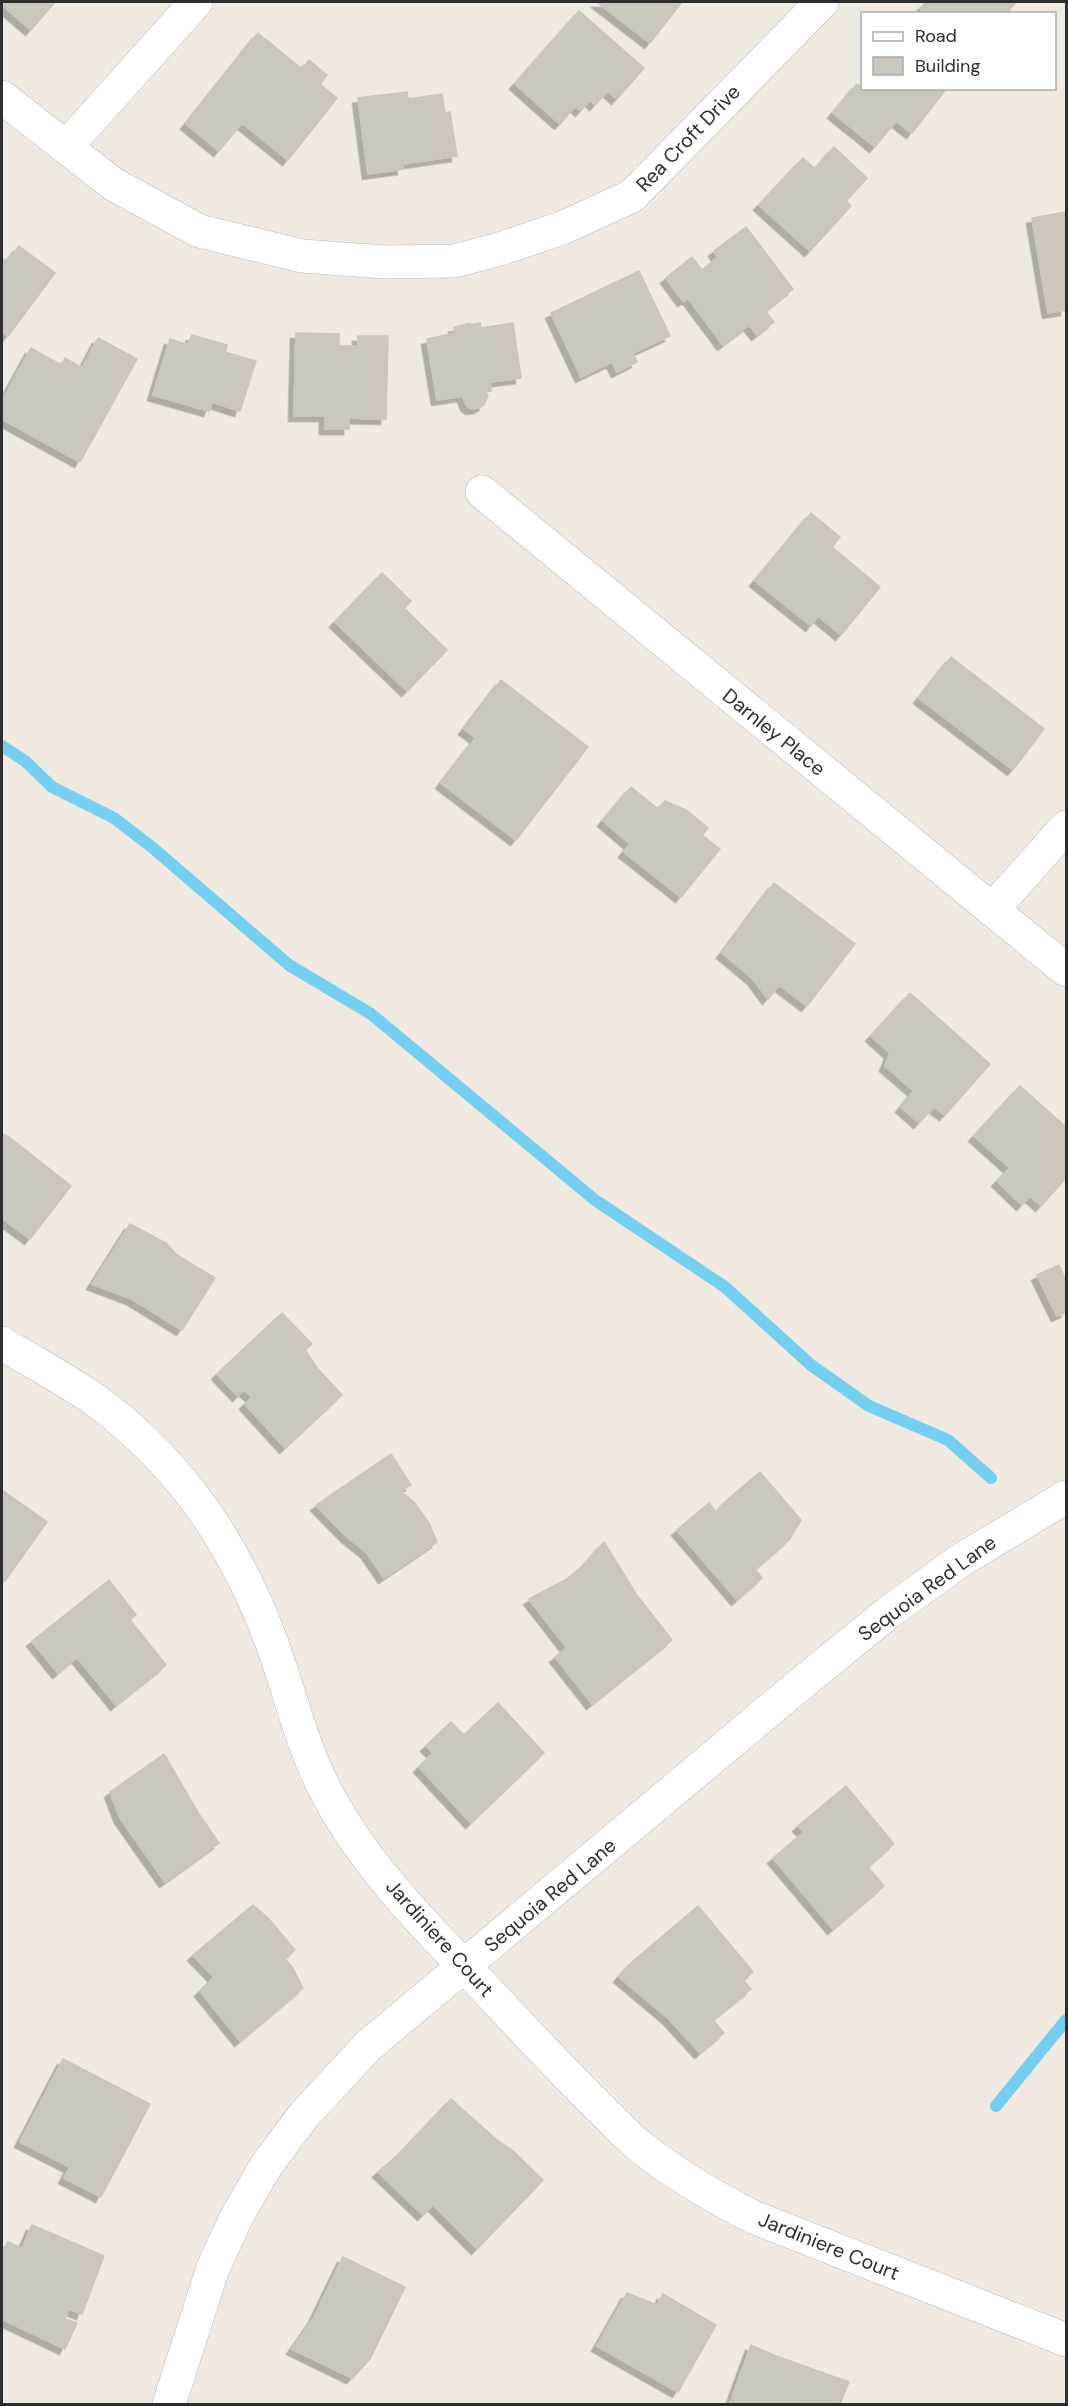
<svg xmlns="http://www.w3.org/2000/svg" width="1068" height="2406" font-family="'DM Sans',sans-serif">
<defs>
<filter id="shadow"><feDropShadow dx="-5.5" dy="5.5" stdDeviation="0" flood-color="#0004"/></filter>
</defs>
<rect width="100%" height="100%" fill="#efe9e1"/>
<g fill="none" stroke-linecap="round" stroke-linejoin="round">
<path stroke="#75cff0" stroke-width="12" d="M2 746 25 761 52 787 114 818 153 848 289 965 371 1014 595 1200 725 1287 811 1365 869 1406 948 1440 991 1478
M996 2106 1066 2020"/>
</g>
<path fill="#cbc7bf" stroke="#cbc5ba" stroke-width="1.5" filter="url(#shadow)" d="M2 2H55L31 30 2 5Z
M597 2H682L650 43Z
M926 2H1016L1006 14H926L920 9Z
M579 11 644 68 617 99 608 91 595 105 590 100 581 111 575 106 560 124 515 84Z
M258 33 302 69 309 60 327 75 320 84 337 98 288 160 242 123 219 151 186 124Z
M857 84 864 89 947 88 912 133 896 121 875 147 833 113Z
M407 92 408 99 442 94 445 113 450 112 457 156 402 164 403 169 368 174 358 98Z
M834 147 867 178 846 201 851 206 810 251 759 205 803 158 815 169Z
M1066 212V310L1048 313 1032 218Z
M746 227 793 289 765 311 774 322 757 335 749 325 723 345 688 298 683 301 666 278 692 257 702 270 718 257 714 251Z
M19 246 55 273 8 336 2 332V258L7 262Z
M639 271 670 336 633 353 637 362 617 372 612 362 581 377 551 313Z
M470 323 471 325 480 323 481 328 513 323 521 378 490 382 491 391 486 392 488 396 484 405 479 408 471 409 466 405 463 396 437 400 427 339 455 333 454 327Z
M296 333 339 334V346H358V336H388L386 419 349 418V429H325V416H294Z
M192 335 227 345 225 352 256 361 240 411 212 402 209 411 153 395 170 339 188 345Z
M98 338 137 359 80 462 2 419V401L31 348 61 365 65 358 82 368Z
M811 513 840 537 832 547 880 587 841 635 818 616 811 626 755 581Z
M382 573 411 601 404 608 447 650 407 691 335 622Z
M951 657 1044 729 1013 770 919 698Z
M501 680 588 747 516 840 441 783 476 738 464 729Z
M631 787 658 809 665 801 686 810 708 828 702 835 720 849 681 897 624 852 630 844 603 821Z
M774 883 855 944 807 1006 779 985 768 999 753 979 722 953Z
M910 993 990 1064 945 1115 934 1107 919 1123 901 1107 914 1091 885 1066 890 1053 871 1036Z
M1020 1086 1066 1127V1178L1041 1206 1030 1196 1022 1205 997 1181 1010 1168 974 1136Z
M2 1134 9 1137 71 1186 30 1239 2 1218Z
M130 1224 166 1243 177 1255 215 1278 182 1330 132 1299 92 1284Z
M1059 1265 1066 1281V1312L1057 1316 1037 1275Z
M282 1313 312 1344 305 1350 318 1369 342 1395 285 1448 245 1404 252 1397 244 1390 238 1396 217 1374Z
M391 1454 411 1485 401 1491 414 1502 429 1523 437 1542 384 1578 367 1553 346 1536 316 1505Z
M760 1472 801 1520 789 1540 755 1569 762 1578 737 1600 677 1530 709 1503 717 1513 727 1500Z
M2 1490 47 1522 5 1581 2 1579Z
M604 1542 636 1594 672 1640 592 1704 555 1657 567 1648 529 1599 567 1579 586 1563Z
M109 1580 136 1615 130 1620 166 1665 116 1705 77 1657 58 1673 32 1641Z
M498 1703 544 1753 471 1823 419 1767 433 1753 426 1746 451 1722 464 1735Z
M164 1754 199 1814 219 1843 165 1882 120 1818 110 1792Z
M846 1786 894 1844 868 1867 884 1886 833 1929 773 1858 804 1832 798 1826Z
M253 1905 268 1918 295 1950 285 1959 292 1967 303 1988 240 2041 200 1991 214 1977 193 1955Z
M698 1906 753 1972 743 1980 751 1989 713 2020 724 2033 700 2053 669 2019 619 1977 631 1963Z
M63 2059 150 2104 101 2197 64 2178 70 2167 20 2142Z
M451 2099 497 2140 512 2150 543 2180 477 2249 433 2205 423 2215 378 2172 400 2153Z
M32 2225 104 2256 82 2314 69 2309 65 2319 77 2323 65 2349 2 2319V2253L8 2242 22 2248Z
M343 2257 405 2287 370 2359 352 2378 292 2349 313 2319Z
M627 2293 657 2305 663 2294 716 2325 678 2392 597 2346Z
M751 2345 776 2356 849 2382 840 2404 730 2403Z"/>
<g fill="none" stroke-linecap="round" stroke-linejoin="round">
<defs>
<path id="street" d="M2 97 113 184 199 231 302 256 384 262 454 261 500 249 562 228 632 196 822 2
M67 146 196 2
M482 492 1066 970
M992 910 1066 827
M2 1343C35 1364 77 1385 107 1409 185 1470 235 1546 270 1638 290 1691 302 1749 330 1799 369 1870 428 1929 484 1987 523 2029 562 2071 603 2111 616 2123 628 2137 642 2148 676 2175 714 2197 753 2217L1066 2340
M169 2404 213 2268 237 2216 266 2166 304 2115 368 2046 797 1687 889 1612 961 1560 1066 1497"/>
</defs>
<use href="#street" stroke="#b4b7c1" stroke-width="34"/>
<use href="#street" stroke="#fff" stroke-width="33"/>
</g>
<g text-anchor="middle" stroke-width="4.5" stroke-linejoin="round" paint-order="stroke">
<g font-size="20" fill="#2e2e2e" stroke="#fff">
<text transform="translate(688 138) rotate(-46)" y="7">Rea Croft Drive</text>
<text transform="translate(774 732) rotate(39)" y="7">Darnley Place</text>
<text transform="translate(927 1588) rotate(-36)" y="7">Sequoia Red Lane</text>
<text transform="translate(550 1895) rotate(-40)" y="7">Sequoia Red Lane</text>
<text transform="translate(440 1938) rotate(48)" y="7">Jardiniere Court</text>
<text transform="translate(829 2246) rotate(22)" y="7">Jardiniere Court</text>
</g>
</g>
<rect width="1068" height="2406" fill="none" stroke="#2e2e2e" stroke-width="6"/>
<rect x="861" y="12" width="195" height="78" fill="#ffffff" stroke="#ababab" stroke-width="1.5"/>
<rect x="873" y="32" width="30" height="9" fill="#ffffff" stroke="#ababab" stroke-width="1.5"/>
<text x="915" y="42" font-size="18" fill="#2e2e2e">Road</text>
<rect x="873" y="57" width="30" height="18" fill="#cbc7bf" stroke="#ababab" stroke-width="1.5"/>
<text x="915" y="72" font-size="18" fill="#2e2e2e">Building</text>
</svg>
